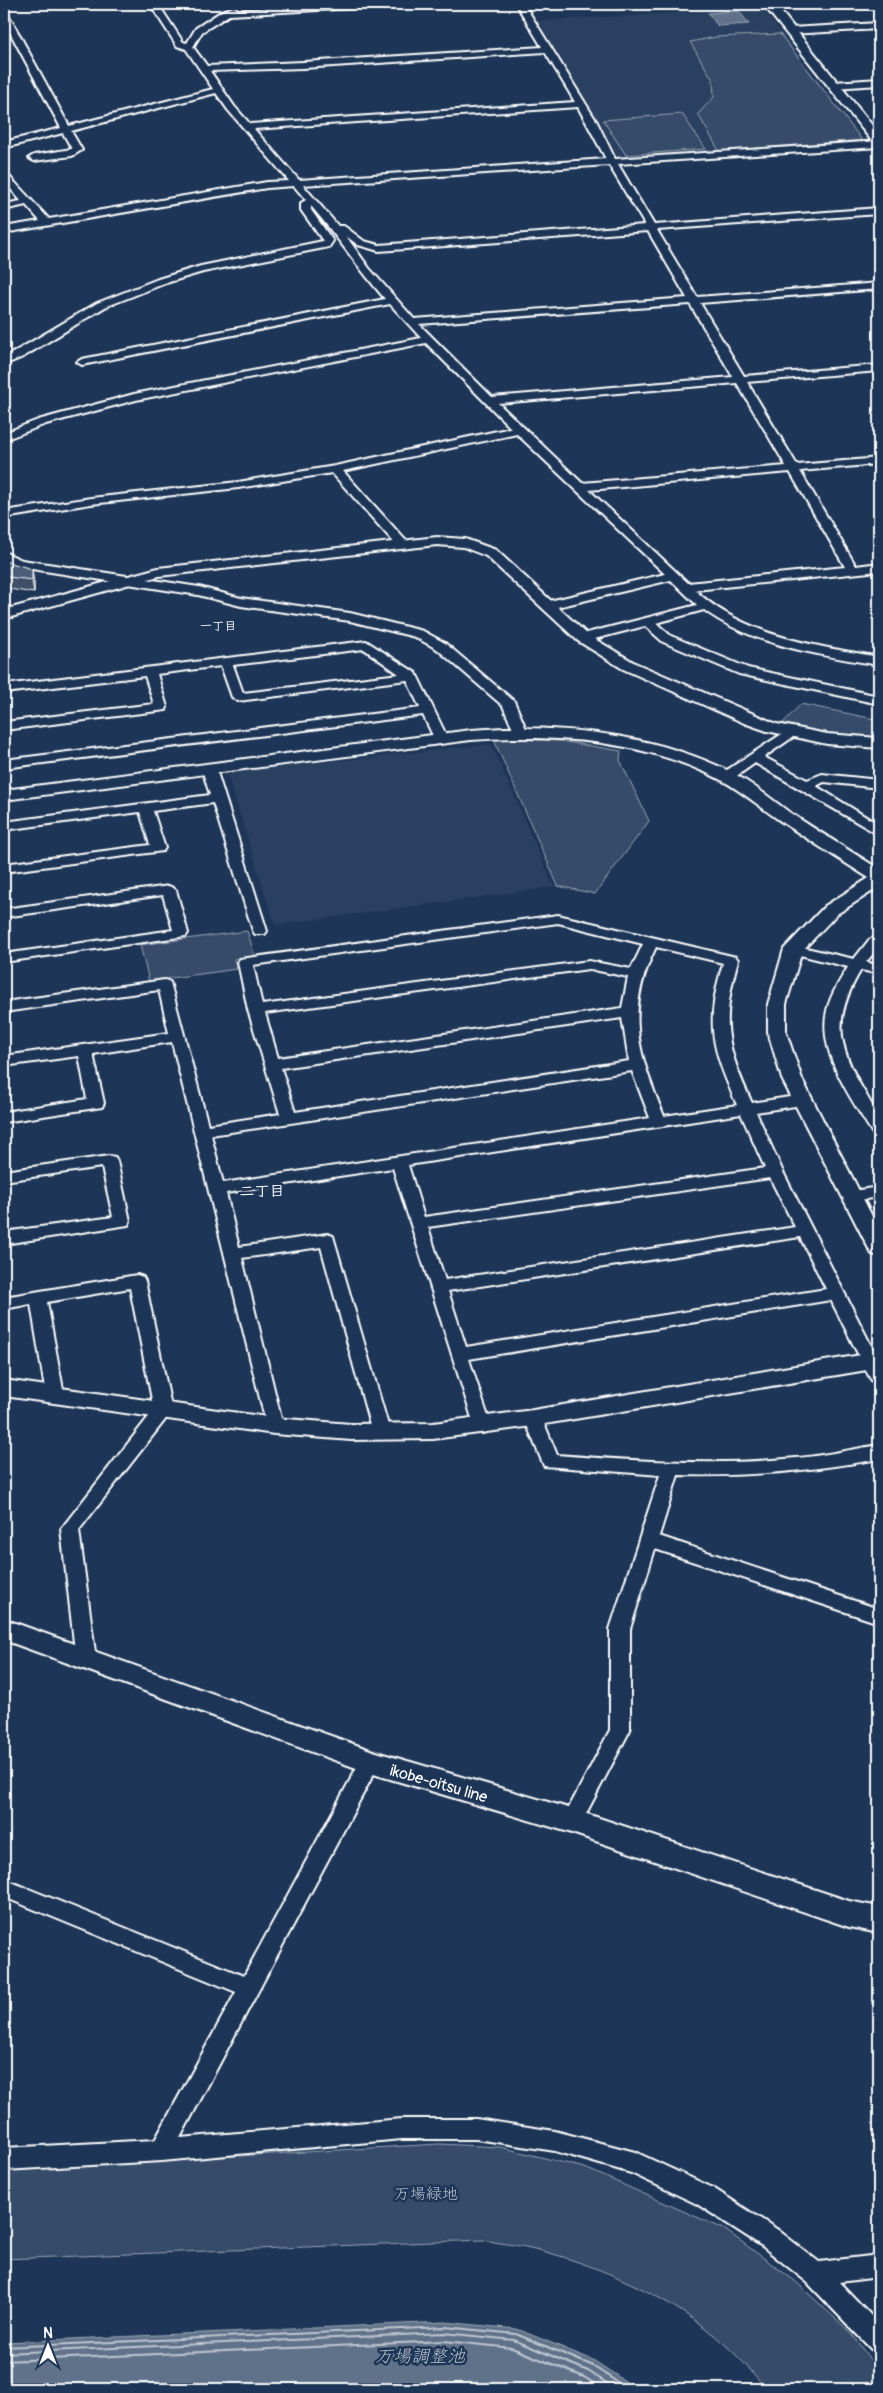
<svg xmlns="http://www.w3.org/2000/svg" width="883" height="2393" font-family="Pangolin,'Klee One',sans-serif">
<rect width="100%" height="100%" fill="#1d3557"/>
<filter id="ink" filterUnits="userSpaceOnUse"><feTurbulence type="fractalNoise" baseFrequency=".02" numOctaves="2"/><feDisplacementMap in="SourceGraphic" scale="10" xChannelSelector="R" yChannelSelector="G"/><feConvolveMatrix kernelMatrix="1 2 1 2 8 2 1 2 1" color-interpolation-filters="sRGB"/></filter>
<g filter="url(#ink)">
<path fill="#2a4161" d="M762 8 866 142 618 158 538 21Z
M491 744 554 887 275 925 228 776 234 772Z"/>
<path fill="#364b69" stroke="#9aa5b4" d="M780 34 862 140 719 151 698 114 714 97 713 80 690 42 716 37Z
M682 114 706 149 626 155 603 120Z
M801 704 879 720V734L877 739 820 733 783 723Z
M512 739 560 741 621 751 620 760 649 821 595 894 558 886 494 740Z
M247 931 255 956 234 959 237 969 149 981 140 945Z
M439 2144 500 2147 585 2168 724 2229 795 2281 851 2333 879 2372V2389H767C757 2378 747 2366 736 2355 684 2303 610 2269 539 2250 521 2245 502 2244 483 2240L4 2259V2170Z"/>
<path fill="#617289" stroke="#a0aab8" d="M739 11 749 24 718 26 708 13Z
M445 2322 517 2329 593 2360 637 2389H4V2342Z"/>
<g fill="none" stroke-linecap="round" stroke-linejoin="round">
<path stroke="#c0c7d0" stroke-width="2" d="M4 2347 445 2327 516 2334 591 2365 628 2389
M4 2353 444 2333 514 2340 588 2371 616 2389
M4 2361 444 2341 512 2348 584 2377 603 2389"/>
<defs>
<path id="minor" d="M150 4H158L183 42 187 43 196 28 222 11 234 7 238 10 348 4H393L389 6 229 15 202 32 193 47 207 66 303 62 542 47 516 4H524L597 122 615 159 879 141V147L618 164 654 225 879 208V214L657 230 697 297 879 283V289L700 303 744 376 879 365V371L747 382 797 465 879 458V464L800 471 856 566 879 563V571L695 590C745 637 814 645 879 657V665C821 655 753 646 704 610L656 623 671 636 748 668 879 696V704L739 674 663 642 645 626 583 642 579 641 577 638 579 635 697 605 671 580 549 609 545 608 543 605 545 602 665 574 517 434 343 471 407 542 409 545 407 548H399L332 473 238 488 91 504 4 518V511L91 498 238 482 335 466 511 428 426 343 136 400 46 424 4 440V433L38 420 134 394 421 338 390 304 82 365 77 362 82 359 385 299C359 269 337 236 311 206V210L333 241 329 247 203 272 166 283 105 307 23 357 4 365V358L97 303 158 279 201 266 323 241 301 210V203L306 200 294 186 267 188 4 233V227L40 221 26 205 4 210V204L21 201 4 181V173L7 174 49 219 267 182 289 181 228 110 216 93 71 131 82 150 72 156 34 161 29 158 34 155 72 149 63 133 4 148V142L61 128 4 21V12L8 14 69 126 213 89 186 49 177 46ZM545 52 575 102 250 124 234 106 210 71 303 68ZM578 107 606 159 299 180 254 129ZM609 165 645 225 379 245 364 241 344 226H338L303 185ZM648 231 687 298 414 319 369 268 346 236 358 245 379 251ZM690 304 733 377 492 397 419 324ZM737 383 786 466 582 483 498 403ZM790 472 845 567 688 583 589 490Z
M879 23V29L790 34 786 31 790 28Z
M879 79V85L834 88 830 85 834 82Z
M4 552 22 560 199 587 241 598 350 613 423 631 445 643 514 701 527 731 525 734H515L503 706 437 649 415 637 350 621 241 606 198 595 19 567 4 560Z
M366 641 416 673 448 739 446 742H436L423 715 4 768V760L420 708 407 680 238 701 232 697 221 666 157 674 167 707 166 710 4 730V722L154 704 145 676 4 693V685ZM364 649 399 674 243 693 233 665Z
M791 728 798 732 796 735 764 757 807 780 822 774 879 780V788L824 782 816 786 879 825V835L755 763 731 780H721L719 777 721 774Z
M209 765 216 769 267 931 265 934H255L253 931 213 803 153 811 165 848 163 851 4 872V864L150 845 140 812 4 830V822L210 795 202 769Z
M169 886 176 890 188 933 186 936 4 962V954L173 930 163 895 4 917V909Z
M558 915 736 957 738 960C721 1023 725 1044 752 1103L802 1095 808 1096 810 1100 808 1104 802 1105 756 1112 783 1172 879 1361V1384L873 1382 870 1378 831 1300 469 1359 491 1426 488 1431 482 1433 476 1431 393 1168 226 1193 239 1247 327 1234 333 1236 390 1432 387 1437 381 1439 375 1437 372 1432 321 1247 242 1258 283 1426 280 1431 274 1433 268 1431 172 1042 93 1054 104 1103 102 1107 4 1122V1112L87 1099 79 1056 4 1066V1056L169 1033 159 990 4 1012V1002L165 980 170 982 208 1125 280 1114 248 1010 238 962 240 959ZM558 923 643 944 631 969 589 961 262 1005 253 965ZM656 947 723 963C705 1025 711 1046 737 1105L664 1116C638 1053 624 1011 656 947ZM589 969 628 977 622 1008 278 1058 265 1013ZM622 1018 629 1061 295 1112 281 1068ZM632 1071 650 1118 223 1183 211 1135ZM741 1114 765 1168 424 1217 408 1165ZM770 1178 795 1227 445 1280 428 1227ZM800 1237 826 1289 466 1347 448 1291Z
M879 935V947L866 962 879 966V974L861 970C832 1018 837 1046 865 1093 874 1109 880 1116 879 1135L873 1134C853 1101 820 1057 826 1016 828 999 839 982 848 967L788 952 786 949 793 945 854 959 869 940Z
M109 1156 115 1157 117 1161 130 1221 128 1225 4 1244V1232L113 1217 102 1167 4 1181V1171Z
M879 1187V1197L852 1201 846 1200 844 1196 846 1192Z
M137 1275 143 1277 145 1281 172 1411 79 1530 96 1660 93 1665 86 1668 79 1665 76 1660 61 1529 154 1410 130 1288 47 1302 64 1395 61 1399 55 1401 49 1399 46 1395 31 1304 4 1309V1297Z
M533 1412 539 1413 542 1418 557 1455C636 1461 717 1466 796 1458 824 1456 852 1449 879 1445V1459C812 1471 747 1477 678 1475L659 1536 879 1609V1623L655 1549 630 1629V1730L579 1827 572 1830 565 1827 562 1821 610 1730V1629L660 1475 544 1466 524 1418 527 1413Z
M370 1754 377 1756 380 1762 180 2138 402 2119H476L555 2131 635 2152 713 2188 778 2230 819 2262 879 2255V2277L839 2282 879 2324V2353L871 2349 807 2282 762 2246 697 2204 631 2173 555 2151 476 2139H402L162 2161 4 2170V2148L155 2140 236 1992 4 1897V1879L244 1976 363 1756Z"/>
<path id="tertiary" d="M437 537 465 539 496 550 588 635 635 663 777 724 827 734 879 738V748L827 744 767 731 744 723 623 669 578 641 486 556 463 547 437 545 159 576 4 619V610L158 568Z
M503 728C583 727 661 737 733 773 753 784 771 799 789 812 819 832 849 850 879 869V887L837 914 802 951 786 1004V1032L802 1079 879 1230V1256L872 1254 869 1249 782 1079 768 1032V1004L784 949 825 906 869 878C839 859 809 840 779 820 760 807 743 792 723 781 645 740 557 734 471 740L4 800V790L471 730Z
M879 1352V1368L533 1426 433 1439 351 1440 274 1434 4 1396V1380L274 1418 351 1424 433 1423 533 1410Z"/>
<path id="secondary" d="M763 4H775L879 134V146L875 145Z
M4 1619 373 1751 572 1809 849 1901 879 1907V1933L849 1927 572 1833 370 1773 4 1640Z"/>
</defs>
<use href="#minor" stroke="#fff" stroke-width="4"/>
<use href="#tertiary" stroke="#fff" stroke-width="4"/>
<use href="#secondary" stroke="#fff" stroke-width="4"/>
<use href="#minor" fill="#1d3557" fill-rule="evenodd"/>
<use href="#tertiary" fill="#1d3557" fill-rule="evenodd"/>
<use href="#secondary" fill="#1d3557" fill-rule="evenodd"/>
</g>
<path fill="#405068" stroke="#fff" d="M4 561 34 582V593L9 589 4 587Z"/>
<path fill="#344155" stroke="#fff" d="M32 569 34 582V593L32 580Z"/>
<path fill="#4a5d79" stroke="#fff" d="M4 561 32 569V580L8 577 4 575Z"/>
</g>
<g text-anchor="middle" stroke-width="5" stroke-linejoin="round" paint-order="stroke">
<g font-size="12" font-weight="bold" fill="#fff" stroke="#1d3557">
<text x="218" y="630">一丁目</text>
</g>
<g font-size="15" font-weight="bold" fill="#fff" stroke="#1d3557">
<text x="262" y="1196">二丁目</text>
</g>
<g font-size="16" fill="#fff" stroke="#1d3557">
<text transform="translate(439 1783) rotate(16)" y="6">ikobe-oitsu line</text>
</g>
<g font-size="16" fill="#b9c0ca" stroke="#1d3557">
<text x="426" y="2199">万場緑地</text>
</g>
<g font-size="18" font-style="italic" fill="#b8c0ca" stroke="#1d3557">
<text x="420" y="2362">万場調整池</text>
</g>
</g>
<rect width="883" height="2393" fill="none" stroke="#1d3557" stroke-width="20"/>
<rect x="10" y="10" width="863" height="2373" fill="none" stroke="#fff" stroke-width="2" filter="url(#ink)"/>
<g transform="translate(48 2346)" stroke="#1d3557" stroke-width="4" paint-order="stroke">
<path d="M0-4L9 19L0 12L-9 19Z" fill="#ffffff"/>
<text y="-8" font-size="14" font-weight="bold" text-anchor="middle" fill="#ffffff">N</text>
</g>
</svg>
